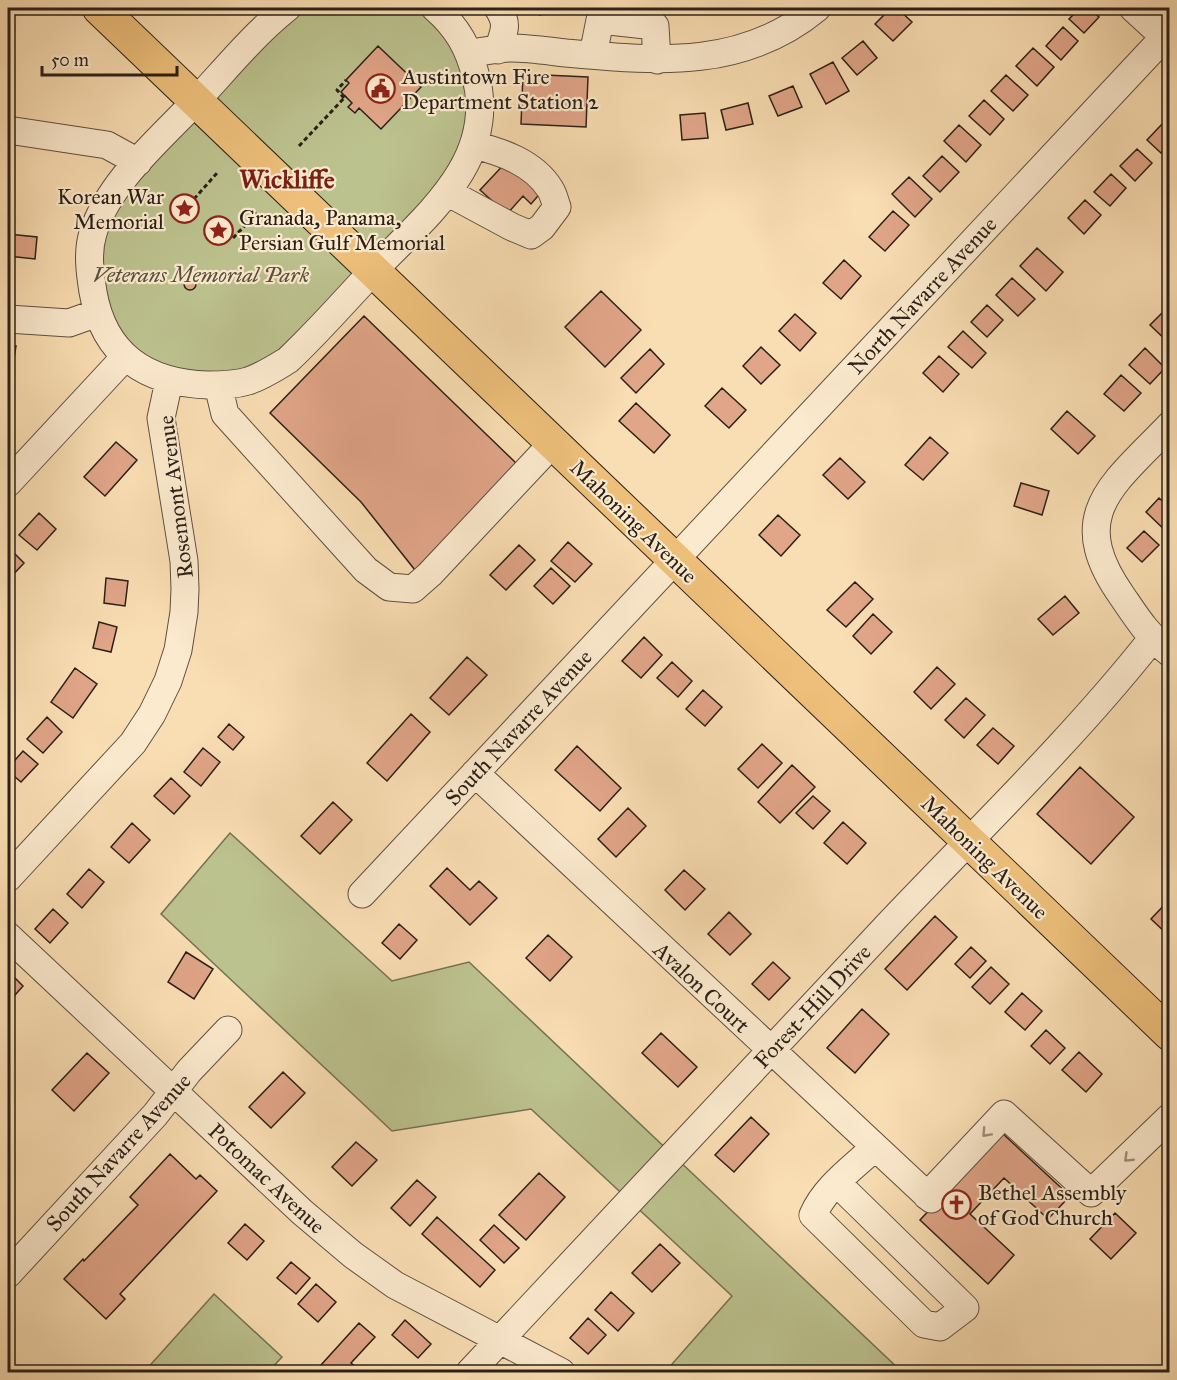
<svg xmlns="http://www.w3.org/2000/svg" width="1177" height="1380" font-family="'IM FELL Great Primer',serif">
<rect width="100%" height="100%" fill="#fadeb3"/>
<filter id="stains"><feTurbulence type="fractalNoise" baseFrequency=".00333" numOctaves="4"/><feColorMatrix values="0 0 0 0 .2 0 0 0 0 .09 0 0 0 0 .02 0 0 0 .5 -.17"/></filter>
<radialGradient id="worn" r=".72"><stop offset=".6" stop-color="#630" stop-opacity="0"/><stop offset="1" stop-color="#630" stop-opacity=".3"/></radialGradient>
<path fill="#bcc28e" stroke="#737154" stroke-width="1.5" d="M287 8H435L470 53 465 168 247 381 136 365 113 344 93 234Z
M230 833 392 981 469 962 902 1372H665L732 1296 531 1109 392 1131 161 914Z
M214 1294 282 1357 268 1372H144Z"/>
<path fill="#e1a588" stroke="#2a2019" stroke-width="1.5" d="M536 8H557L540 15Z
M891 8H897L912 22 893 41 875 24Z
M1080 8H1089L1099 17 1084 33 1069 19Z
M1063 27 1078 41 1061 60 1046 46Z
M863 41 877 58 857 75 842 58Z
M378 46 421 87 381 129 359 108 355 113 348 107 352 103 341 92 349 83 346 80Z
M1033 48 1054 67 1037 86 1016 66Z
M833 62 849 91 826 104 810 74Z
M523 74 588 77 586 127 521 124Z
M1006 75 1028 95 1013 111 991 91Z
M793 86 802 107 778 116 769 96Z
M984 100 1004 119 990 135 969 116Z
M748 103 753 124 726 130 721 110Z
M705 113 708 138 682 140 680 115Z
M1163 123 1170 129V144L1161 153 1147 140Z
M959 125 981 145 966 162 944 141Z
M1137 149 1152 163 1135 181 1120 166Z
M942 156 959 172 940 192 923 176Z
M509 159 543 190 531 204 523 196 507 214 480 190Z
M1111 174 1126 188 1110 206 1094 192Z
M909 177 932 199 915 217 892 194Z
M1085 200 1101 215 1084 234 1068 218Z
M893 211 909 225 885 251 869 237Z
M8 234 37 237 35 259 8 256Z
M1037 248 1063 272 1046 291 1020 266Z
M844 260 861 276 841 299 823 283Z
M184 284a6 6 0 1 1 12 0a6 6 0 1 1-12 0Z
M1012 278 1035 299 1018 316 996 295Z
M601 291 641 330 605 367 565 327Z
M987 305 1003 320 987 337 971 322Z
M1165 310 1170 314V344L1150 325Z
M795 314 816 333 800 351 779 331Z
M364 316 517 464 415 570 361 502 270 413Z
M963 331 986 353 972 368 948 347Z
M8 345 16 346 10 384H8Z
M761 347 780 365 761 384 743 366Z
M1145 348 1165 368 1150 384 1129 365Z
M650 349 664 364 636 393 621 378Z
M939 356 959 374 943 392 923 373Z
M1121 375 1141 393 1124 411 1104 394Z
M722 388 746 410 729 428 705 406Z
M636 403 670 435 654 453 619 421Z
M1067 411 1095 436 1078 454 1051 429Z
M930 437 948 453 923 480 905 465Z
M116 442 137 460 105 496 84 477Z
M840 458 865 482 848 499 823 475Z
M1021 483 1049 491 1042 515 1014 506Z
M1159 498 1170 508V535L1146 512Z
M39 513 56 529 37 550 19 535Z
M778 515 800 535 781 556 759 535Z
M1144 531 1159 545 1142 562 1127 548Z
M568 542 592 564 575 582 551 561Z
M519 545 535 560 506 590 490 575Z
M9 548 24 563 8 580V550Z
M551 568 570 586 553 604 534 586Z
M106 578 128 581 125 606 104 603Z
M855 582 873 599 846 627 827 610Z
M1065 596 1079 613 1053 635 1038 619Z
M873 614 892 632 871 654 853 636Z
M99 622 117 627 111 652 93 648Z
M644 637 662 655 641 678 622 661Z
M467 657 487 675 449 715 430 698Z
M672 662 692 681 678 697 657 678Z
M937 667 955 684 931 709 914 692Z
M75 668 97 684 73 718 51 702Z
M703 690 722 707 705 726 686 709Z
M966 698 985 715 964 738 945 720Z
M411 714 430 732 387 781 367 763Z
M47 717 62 732 43 753 27 739Z
M229 724 244 737 233 750 218 737Z
M993 728 1014 746 998 764 977 745Z
M762 744 782 763 758 788 738 769Z
M577 746 621 788 600 811 555 770Z
M203 748 220 762 201 786 184 772Z
M23 751 38 764 21 782 8 771V768Z
M792 765 815 787 780 823 758 802Z
M1080 767 1134 817 1091 864 1037 814Z
M171 778 190 796 174 814 154 796Z
M813 796 830 811 813 829 796 813Z
M333 802 352 820 320 854 301 836Z
M628 808 646 826 616 857 598 839Z
M843 822 866 843 847 864 824 843Z
M132 823 150 840 129 863 111 847Z
M447 868 470 890 479 881 497 898 470 925 430 886Z
M89 869 104 882 82 908 67 894Z
M684 870 705 889 685 910 665 890Z
M1170 899V932L1167 934 1151 919Z
M53 909 68 923 50 943 35 929Z
M729 912 751 934 730 955 708 934Z
M935 916 957 937 907 990 885 969Z
M399 924 417 940 400 959 382 943Z
M548 935 572 957 550 981 526 958Z
M971 947 986 961 970 978 955 964Z
M186 952 213 969 194 999 168 982Z
M773 962 790 978 769 1000 752 984Z
M991 967 1009 984 990 1004 972 987Z
M8 971 23 986 8 1003Z
M1022 993 1042 1011 1025 1030 1005 1012Z
M862 1009 889 1034 855 1073 827 1048Z
M1046 1030 1065 1048 1050 1064 1031 1046Z
M661 1033 697 1067 678 1087 642 1053Z
M1079 1052 1102 1074 1086 1092 1062 1070Z
M87 1053 109 1073 74 1111 52 1090Z
M283 1072 305 1093 271 1128 249 1107Z
M751 1117 769 1134 734 1172 715 1155Z
M1002 1133 1070 1196 1048 1219 1004 1178 970 1214 1014 1255 988 1284 920 1220Z
M356 1142 377 1160 352 1186 332 1167Z
M170 1154 196 1179 200 1175 217 1191 120 1294 125 1299 106 1319 64 1279 83 1259 84 1261 138 1205 130 1197Z
M539 1173 565 1197 526 1240 499 1215Z
M417 1180 436 1197 410 1226 391 1208Z
M1115 1213 1136 1233 1111 1259 1090 1239Z
M437 1217 495 1270 480 1287 422 1234Z
M245 1224 264 1241 247 1260 228 1243Z
M494 1225 519 1248 504 1263 480 1240Z
M660 1244 680 1263 652 1292 632 1273Z
M291 1262 310 1278 296 1294 277 1278Z
M316 1284 336 1302 318 1322 298 1304Z
M611 1292 634 1313 618 1331 595 1310Z
M588 1318 606 1335 588 1354 570 1338Z
M405 1320 431 1344 418 1358 392 1335Z
M359 1323 375 1337 351 1363 362 1372H329L321 1365Z"/>
<g fill="none" stroke-linecap="round" stroke-linejoin="round">
<defs>
<path id="minor" d="M287 8C253 35 225 70 195 102 160 139 108 183 93 233 87 252 90 273 93 292 104 355 146 383 208 385 222 385 235 385 248 381 263 376 275 368 288 360 319 331 347 298 376 268 428 214 497 160 476 77 469 48 457 27 435 8
M1133 8 1170 42
M498 50C504 31 509 25 498 8
M470 53C483 52 498 48 511 48 529 48 548 51 566 53 657 61 742 70 817 8
M593 55 600 20 655 26 657 60
M8 130 107 145 138 162
M447 192 512 227 531 235 542 227 557 207C555 202 554 195 550 189 534 163 502 152 474 145
M8 319 69 323 97 313
M218 385 225 414 366 570 389 587 413 589 430 574 553 443
M1170 425C1114 484 1064 514 1122 596 1137 618 1148 636 1170 653
M8 483 125 357
M475 773 931 1199
M8 878 133 743 152 714 168 681 178 650 184 612 185 589 184 561 161 418 169 381
M362 894 1170 31
M8 936 302 1212 353 1255 395 1285 561 1372
M837 1183 965 1308 940 1327 924 1324 813 1215C825 1187 853 1168 875 1147
M927 1196 1004 1114 1091 1193 1170 1117
M8 1274 155 1115 189 1071 228 1030
M470 1372C610 1223 749 1073 889 924 978 830 1072 740 1152 639"/>
<path id="major" d="M99 8 1170 1034"/>
</defs>
<use href="#minor" stroke="#5e5040" stroke-width="29"/>
<use href="#major" stroke="#2a2019" stroke-width="35"/>
<path stroke="#2a2019" stroke-width="3" stroke-dasharray="4.5 3" stroke-linecap="butt" d="M344 98 337 90 346 80
M299 146 346 96
M194 199 217 173
M233 238 258 212"/>
<use href="#minor" stroke="#fceace" stroke-width="27"/>
<use href="#major" stroke="#edbf7a" stroke-width="33"/>
</g>
<defs><path id="oneway-chevron" d="M-2-3.5L2.5 0L-2 3.5" fill="none" stroke-width="1.6" stroke-linecap="round" stroke-linejoin="round" transform="scale(1.5)"/></defs>
<g stroke="#9e8f7d">
<use href="#oneway-chevron" transform="translate(986 1133) rotate(133)"/>
<use href="#oneway-chevron" transform="translate(1128 1158) rotate(136)"/>
</g>
<defs>
<symbol id="civic-ring" viewBox="-11 -11 22 22"><circle r="9.5" fill="#fceace" stroke="#8f2418" stroke-width="1.5"/><path d="M-.6-6.5H3V-4.5H.6V-3L4-1V1h2V6H-6V1h2V-1L-.6-3ZM-1.2 2.5V6h2.4V2.5Z" fill="#8f2418"/></symbol>
<symbol id="sight-ring" viewBox="-11 -11 22 22"><circle r="9.5" fill="#fceace" stroke="#8f2418" stroke-width="1.5"/><path d="M0-6L1.8-2.2L6-1.7L2.9 1.2L3.7 5.4L0 3.3L-3.7 5.4L-2.9 1.2L-6-1.7L-1.8-2.2Z" fill="#8f2418"/></symbol>
<symbol id="church-ring" viewBox="-11 -11 22 22"><circle r="9.5" fill="#fceace" stroke="#8f2418" stroke-width="1.5"/><path d="M-1.2-6h2.4v3.5h3.3v2.4h-3.3V6h-2.4V-.1h-3.3v-2.4h3.3Z" fill="#8f2418"/></symbol>
</defs>
<g fill-rule="evenodd">
<use href="#civic-ring" x="364" y="72" width="33" height="33"/>
<use href="#sight-ring" x="168" y="192" width="33" height="33"/>
<use href="#sight-ring" x="202" y="214" width="33" height="33"/>
<use href="#church-ring" x="940" y="1188" width="33" height="33"/>
</g>
<g text-anchor="middle" stroke-width="4.5" stroke-linejoin="round" paint-order="stroke">
<g font-size="22" fill="#2a2019" stroke="#fceace" text-anchor="start">
<text x="402" y="84">Austintown Fire<tspan x="402" dy="25">Department Station 2</tspan></text>
<text x="164" y="204" text-anchor="end">Korean War<tspan x="164" dy="25">Memorial</tspan></text>
<text x="239" y="225">Granada, Panama,<tspan x="239" dy="25">Persian Gulf Memorial</tspan></text>
<text x="978" y="1200">Bethel Assembly<tspan x="978" dy="25">of God Church</tspan></text>
</g>
<g font-size="22" font-style="italic" fill="#56513c" stroke="#fceace">
<text x="201" y="282">Veterans Memorial Park</text>
</g>
<g font-size="22" fill="#2a2019" stroke="#fceace">
<text transform="translate(922 295) rotate(-47)" y="8">North Navarre Avenue</text>
<text transform="translate(175 497) rotate(-97)" y="8">Rosemont Avenue</text>
<text transform="translate(634 521) rotate(44)" y="8">Mahoning Avenue</text>
<text transform="translate(518 727) rotate(-47)" y="8">South Navarre Avenue</text>
<text transform="translate(985 857) rotate(44)" y="8">Mahoning Avenue</text>
<text transform="translate(702 987) rotate(43)" y="8">Avalon Court</text>
<text transform="translate(812 1006) rotate(-47)" y="8">Forest-Hill Drive</text>
<text transform="translate(118 1152) rotate(-48)" y="8">South Navarre Avenue</text>
<text transform="translate(267 1178) rotate(43)" y="8">Potomac Avenue</text>
</g>
<g font-size="26" font-weight="bold" fill="#7a1f14" stroke="#fceace">
<text x="287" y="188">Wickliffe</text>
</g>
</g>
<rect width="1177" height="1380" fill="none" stroke="#fadeb3" stroke-width="30"/>
<rect x="9" y="9" width="1159" height="1362" fill="none" stroke="#2a2019" stroke-width="3"/>
<rect x="15" y="15" width="1147" height="1350" fill="none" stroke="#2a2019" stroke-width="1.5"/>
<path d="M42 66v9h135v-9" fill="none" stroke="#2a2019" stroke-width="3"/>
<text x="51" y="66" font-size="18" fill="#2a2019" stroke="#fceace" stroke-width="4.5" paint-order="stroke">50 m</text>
<rect width="100%" height="100%" filter="url(#stains)"/>
<rect width="100%" height="100%" fill="url(#worn)"/>
</svg>
